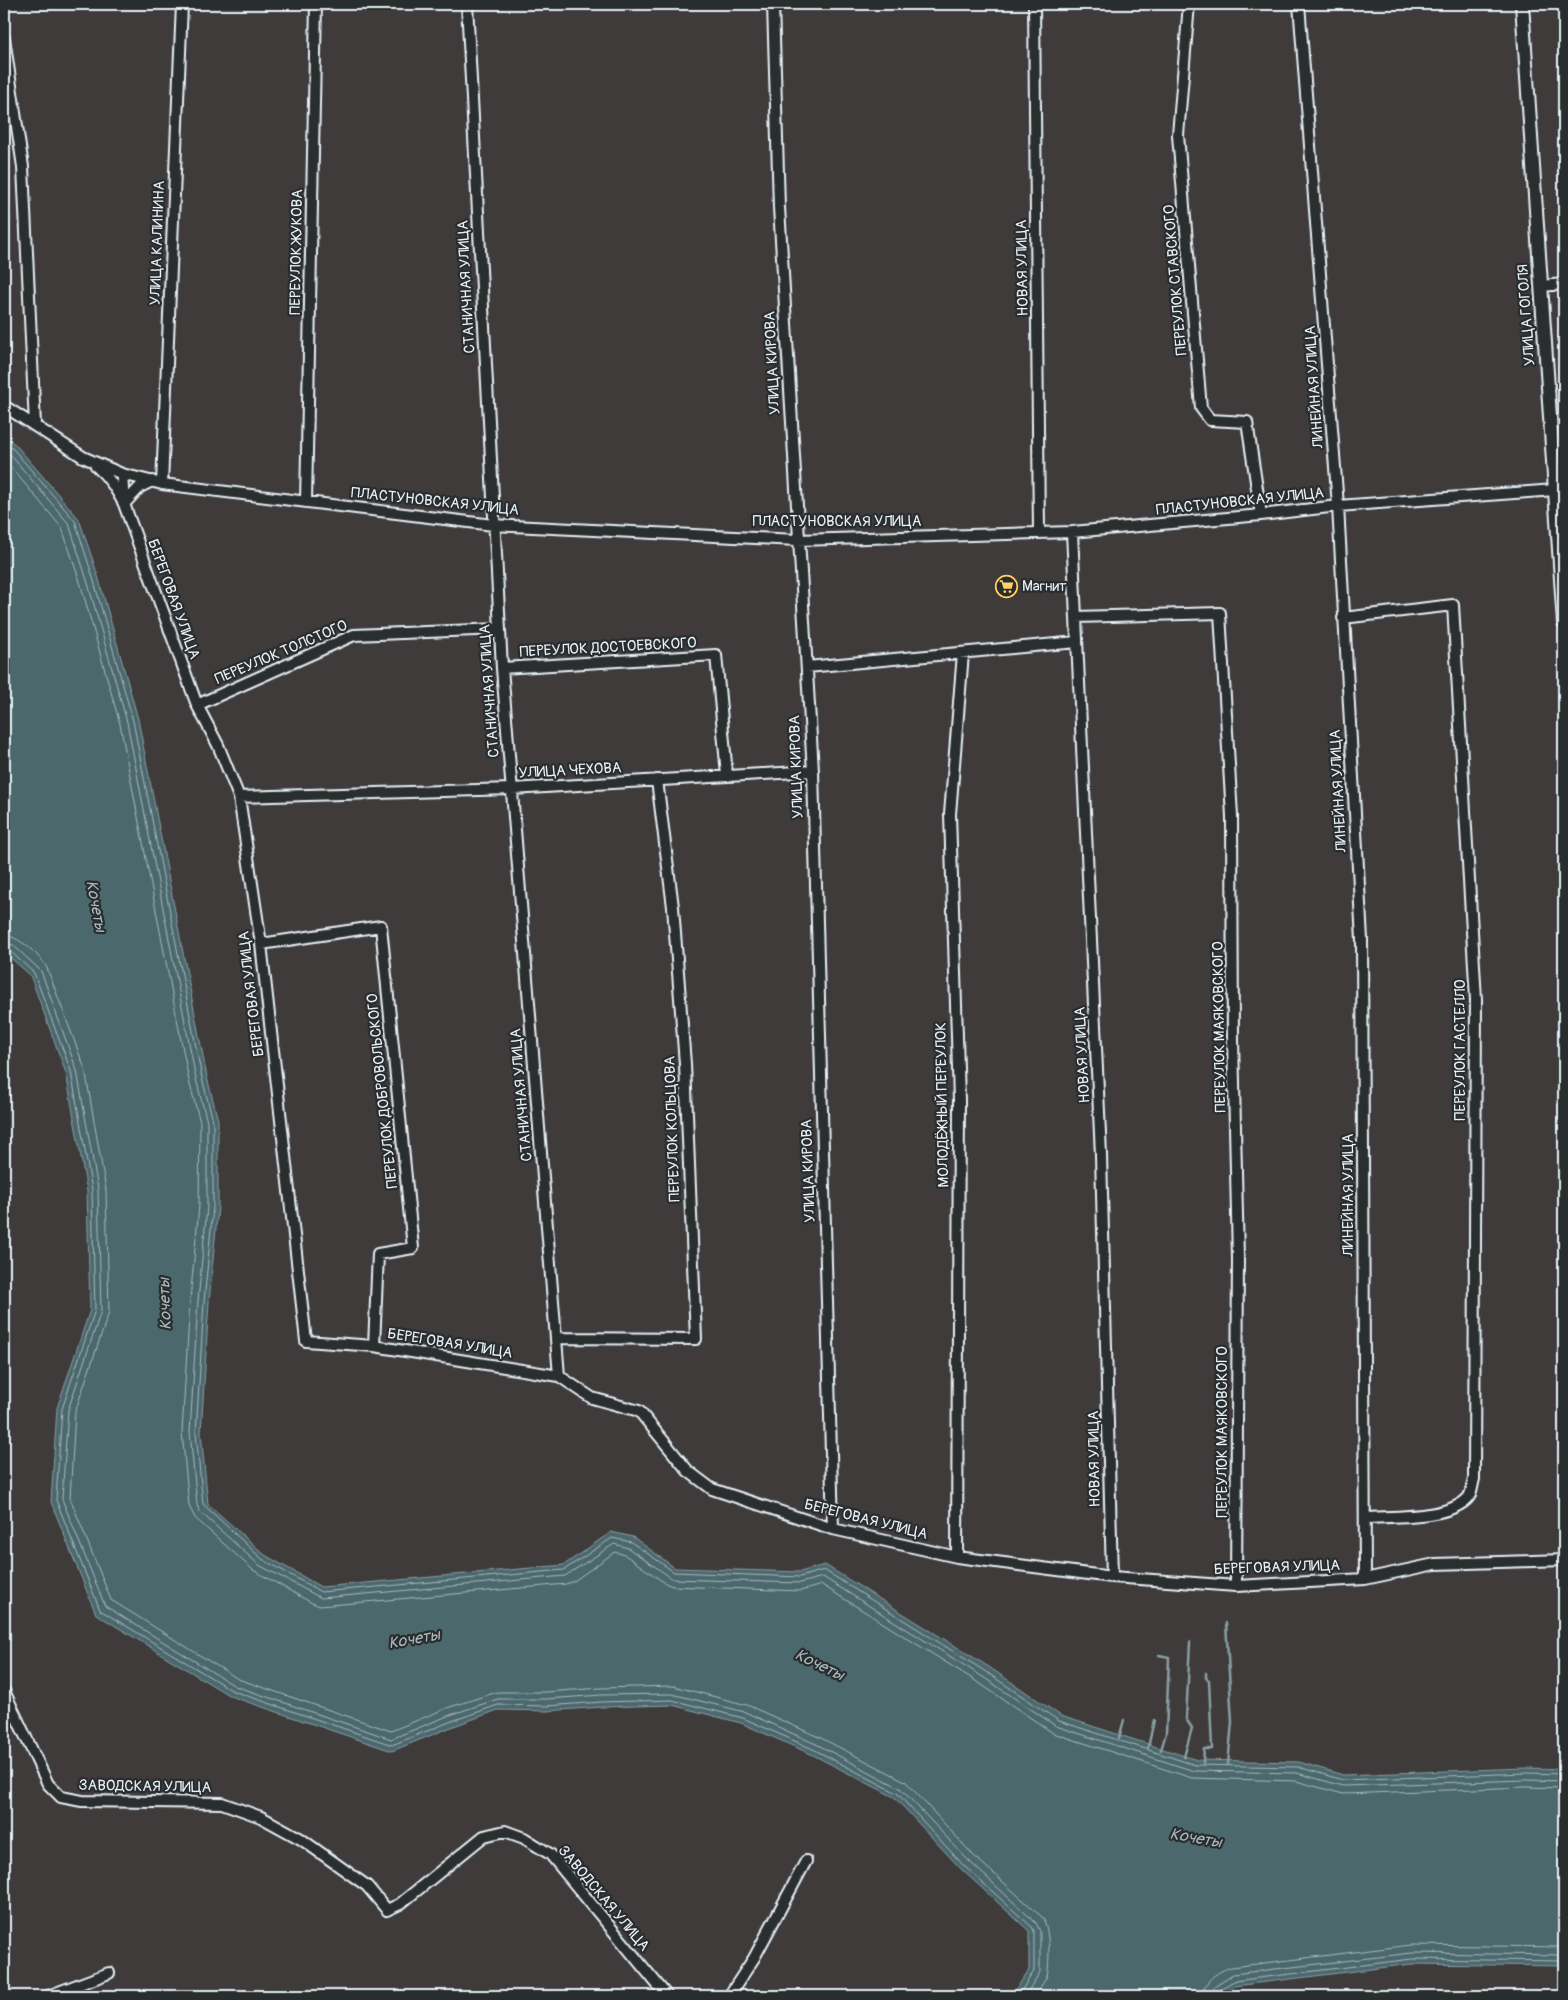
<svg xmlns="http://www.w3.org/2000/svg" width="1568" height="2000" font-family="Pangolin,sans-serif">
<rect width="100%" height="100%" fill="#3f3b3b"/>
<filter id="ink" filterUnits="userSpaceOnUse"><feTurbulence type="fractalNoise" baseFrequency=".02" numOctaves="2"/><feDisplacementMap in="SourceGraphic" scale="10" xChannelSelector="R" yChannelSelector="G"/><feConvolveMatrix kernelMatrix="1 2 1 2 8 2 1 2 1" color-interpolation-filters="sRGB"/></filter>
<g filter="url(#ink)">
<path fill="#4b686d" stroke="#8a9fa5" d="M4 436 16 445 79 519 98 576 138 719 207 1077 218 1120V1207L209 1302 201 1433 208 1504 265 1555 321 1587 564 1565 611 1532 633 1537 675 1568 800 1572 825 1565 989 1667 1061 1716 1197 1760 1299 1762 1343 1775 1525 1768 1564 1769V1966L1412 1964 1234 1986 1218 1996H1011L1029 1970V1931L961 1869 894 1797 813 1755 741 1723 672 1705 602 1707 547 1711 498 1710 454 1726 392 1751 230 1696 96 1614 51 1502 57 1408 90 1310 87 1191 66 1073 30 975 4 952Z"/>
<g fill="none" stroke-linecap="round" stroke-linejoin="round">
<path stroke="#a9bac0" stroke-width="1" d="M4 442 13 449 75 521 93 578 133 721 202 1078 213 1121V1207L204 1302 196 1433 203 1504 262 1559 321 1592 564 1570 612 1538 631 1542 674 1572 800 1577 824 1570 986 1672 1059 1721 1195 1765 1298 1767 1343 1780 1525 1773 1564 1774
M4 450 9 453 69 524 87 580 127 722 196 1079 207 1122V1207L198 1301 190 1432 197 1505 200 1512 259 1565 321 1598 565 1576 614 1544 628 1548 673 1579 800 1583 823 1577 983 1677 1056 1726 1194 1771 1297 1773 1343 1786 1525 1780 1564 1781
M4 459 62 528 80 582 120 724 189 1081 200 1122 199 1206 190 1301 182 1432 189 1506 195 1518 253 1570 312 1603 320 1606 566 1584 574 1581 615 1552 625 1555 665 1583 672 1586 800 1591 822 1585 979 1683 1053 1733 1192 1778 1296 1781 1343 1794 1525 1787 1564 1788
M4 935C17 935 41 956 47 968L85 1069 106 1190 109 1312 75 1412 70 1498 111 1600 238 1679 391 1731 447 1708 497 1692H546L601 1688 673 1686 747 1705 821 1738 905 1781 974 1856 1042 1917C1050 1927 1050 1964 1047 1976 1044 1983 1038 1990 1034 1996
M4 942 13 945 41 971 77 1071 98 1189 101 1311 68 1410 62 1499 105 1606 235 1686 391 1739 450 1715 498 1699H547L601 1695 672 1694 745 1712 818 1745 900 1788 969 1861 1036 1923 1040 1931V1972L1025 1996
M4 949 9 950 34 973 71 1071 92 1190 95 1310 62 1409 56 1500 100 1610 233 1691 392 1745 452 1721 498 1705 547 1706 601 1702 672 1700 743 1718 815 1750 897 1793 964 1866 1032 1927 1034 1931V1971L1018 1996
M1202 1996C1203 1981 1219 1970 1232 1967L1411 1945 1564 1947
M1210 1996 1214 1986 1233 1974 1412 1953 1564 1955
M1216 1996 1218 1990 1234 1981 1412 1959 1564 1961"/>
<path stroke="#8a9fa5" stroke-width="2.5" d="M1226 1623 1232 1722 1228 1764
M1159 1655 1169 1657 1166 1733 1161 1750
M1119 1738 1124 1720
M1148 1748 1154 1720
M1184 1757 1192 1728 1186 1719 1190 1642
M1203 1763 1204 1749H1212L1209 1680 1206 1678V1673"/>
<defs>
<path id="minor" d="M467 4 502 668 559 1376
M773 4 779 207 813 771 833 1529
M1034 4 1039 532
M1189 4 1178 135 1201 408 1210 420 1247 422 1261 515
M1299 4 1338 506 1362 940 1365 1579
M4 38 23 167 35 425
M1541 286 1564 284
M4 406 83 457 122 474 162 484 493 525 797 540 1072 532 1261 515 1338 506 1555 490
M96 466C109 477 116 489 124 504L140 487 152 481
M122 474 124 504 197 705 218 745 239 797 261 944 306 1341 374 1346 559 1376 592 1398 639 1411 688 1471 712 1489 833 1529 957 1557 1112 1577 1236 1586 1365 1579 1435 1564 1564 1560
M162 484 182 4
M306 502 316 4
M1072 532 1101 1155 1112 1577
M1076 617 1220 613 1232 816 1233 1040 1238 1258 1236 1586
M1343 618 1453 605 1476 1000 1474 1479C1472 1485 1472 1494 1468 1498 1449 1519 1393 1516 1366 1518
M807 667 1077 642
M502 668 716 655 727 775
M197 705 354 635 499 629
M239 797 512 789 813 771
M261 944 381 926 413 1248 378 1254 374 1346
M556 1338 696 1339 685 1064 673 907 657 780
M957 1557 959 1100 950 814 963 653
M4 1691 48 1784 61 1797 82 1801 222 1803 261 1817 301 1839 367 1886 387 1910 400 1904 484 1836 505 1831 524 1838 550 1854 667 1996
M48 1996 109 1973
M729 1996 754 1958 806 1861"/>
<path id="tertiary" d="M1522 4 1564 623"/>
</defs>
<use href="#minor" stroke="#e8f1f8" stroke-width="14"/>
<use href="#tertiary" stroke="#e8f1f8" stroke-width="16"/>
<use href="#minor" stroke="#2a2d2e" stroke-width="10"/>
<use href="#tertiary" stroke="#2a2d2e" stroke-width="12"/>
</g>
</g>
<defs>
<symbol id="supermarket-ring" viewBox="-11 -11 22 22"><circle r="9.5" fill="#2a2d2e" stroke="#ffd166" stroke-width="1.5"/><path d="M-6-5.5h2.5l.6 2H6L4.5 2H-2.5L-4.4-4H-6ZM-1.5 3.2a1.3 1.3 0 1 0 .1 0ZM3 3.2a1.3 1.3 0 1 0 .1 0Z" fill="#ffd166"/></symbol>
</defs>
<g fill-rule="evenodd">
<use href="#supermarket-ring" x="994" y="574" width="25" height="25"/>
</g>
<g text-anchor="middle" stroke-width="4.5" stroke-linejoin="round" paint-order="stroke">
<g font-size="15" fill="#e8f1f8" stroke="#2a2d2e">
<text transform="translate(157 243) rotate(-88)" y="5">УЛИЦА КАЛИНИНА</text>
<text transform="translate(296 252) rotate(-89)" y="5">ПЕРЕУЛОК ЖУКОВА</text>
<text transform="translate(1022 268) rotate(-91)" y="5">НОВАЯ УЛИЦА</text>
<text transform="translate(1175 280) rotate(-95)" y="5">ПЕРЕУЛОК СТАВСКОГО</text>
<text transform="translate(466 287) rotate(-93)" y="5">СТАНИЧНАЯ УЛИЦА</text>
<text transform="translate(1526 315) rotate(-94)" y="5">УЛИЦА ГОГОЛЯ</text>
<text transform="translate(772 363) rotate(-93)" y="5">УЛИЦА КИРОВА</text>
<text transform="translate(1314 387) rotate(-94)" y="5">ЛИНЕЙНАЯ УЛИЦА</text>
<text transform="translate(435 501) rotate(6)" y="5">ПЛАСТУНОВСКАЯ УЛИЦА</text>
<text transform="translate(1240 501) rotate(-6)" y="5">ПЛАСТУНОВСКАЯ УЛИЦА</text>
<text x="837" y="526">ПЛАСТУНОВСКАЯ УЛИЦА</text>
<text transform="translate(174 599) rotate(70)" y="5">БЕРЕГОВАЯ УЛИЦА</text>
<text transform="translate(608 647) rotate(-3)" y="5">ПЕРЕУЛОК ДОСТОЕВСКОГО</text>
<text transform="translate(281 652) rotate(-23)" y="5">ПЕРЕУЛОК ТОЛСТОГО</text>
<text transform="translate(489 691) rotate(-94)" y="5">СТАНИЧНАЯ УЛИЦА</text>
<text transform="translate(796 767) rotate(-92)" y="5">УЛИЦА КИРОВА</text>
<text transform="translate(570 770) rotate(-3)" y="5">УЛИЦА ЧЕХОВА</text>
<text transform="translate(1338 791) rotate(-93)" y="5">ЛИНЕЙНАЯ УЛИЦА</text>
<text transform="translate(251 994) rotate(-97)" y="5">БЕРЕГОВАЯ УЛИЦА</text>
<text transform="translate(1219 1027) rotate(-91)" y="5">ПЕРЕУЛОК МАЯКОВСКОГО</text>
<text transform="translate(1460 1050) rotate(-90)" y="5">ПЕРЕУЛОК ГАСТЕЛЛО</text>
<text transform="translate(1082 1055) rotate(-93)" y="5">НОВАЯ УЛИЦА</text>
<text transform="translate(382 1091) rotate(-96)" y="5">ПЕРЕУЛОК ДОБРОВОЛЬСКОГО</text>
<text transform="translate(521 1095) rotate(-95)" y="5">СТАНИЧНАЯ УЛИЦА</text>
<text transform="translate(942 1105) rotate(-91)" y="5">МОЛОДЁЖНЫЙ ПЕРЕУЛОК</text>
<text transform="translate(672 1129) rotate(-92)" y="5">ПЕРЕУЛОК КОЛЬЦОВА</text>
<text transform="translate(808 1171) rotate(-92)" y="5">УЛИЦА КИРОВА</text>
<text transform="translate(1348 1195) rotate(-90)" y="5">ЛИНЕЙНАЯ УЛИЦА</text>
<text transform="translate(450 1343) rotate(9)" y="5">БЕРЕГОВАЯ УЛИЦА</text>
<text transform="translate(1222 1432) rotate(-90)" y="5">ПЕРЕУЛОК МАЯКОВСКОГО</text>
<text transform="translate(1094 1459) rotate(-91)" y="5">НОВАЯ УЛИЦА</text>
<text transform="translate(866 1519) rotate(14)" y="5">БЕРЕГОВАЯ УЛИЦА</text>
<text transform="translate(1277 1567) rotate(-2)" y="5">БЕРЕГОВАЯ УЛИЦА</text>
<text transform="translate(145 1786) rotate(1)" y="5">ЗАВОДСКАЯ УЛИЦА</text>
<text transform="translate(604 1898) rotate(50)" y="5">ЗАВОДСКАЯ УЛИЦА</text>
</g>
<g font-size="15" fill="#e8f1f8" stroke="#2a2d2e" text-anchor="start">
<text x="1022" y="591">Магнит</text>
</g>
<g font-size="16" font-style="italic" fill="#a9bac0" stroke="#2a2d2e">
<text transform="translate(97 906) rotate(79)" y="6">Кочеты</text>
<text transform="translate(164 1304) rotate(-92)" y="6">Кочеты</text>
<text transform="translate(414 1638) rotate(-10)" y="6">Кочеты</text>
<text transform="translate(820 1664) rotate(26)" y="6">Кочеты</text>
<text transform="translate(1196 1837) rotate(10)" y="6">Кочеты</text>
</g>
</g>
<rect width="1568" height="2000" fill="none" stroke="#2a2d2e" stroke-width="20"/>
<rect x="10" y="10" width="1548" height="1980" fill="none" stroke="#e8f1f8" stroke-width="2" filter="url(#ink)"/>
</svg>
